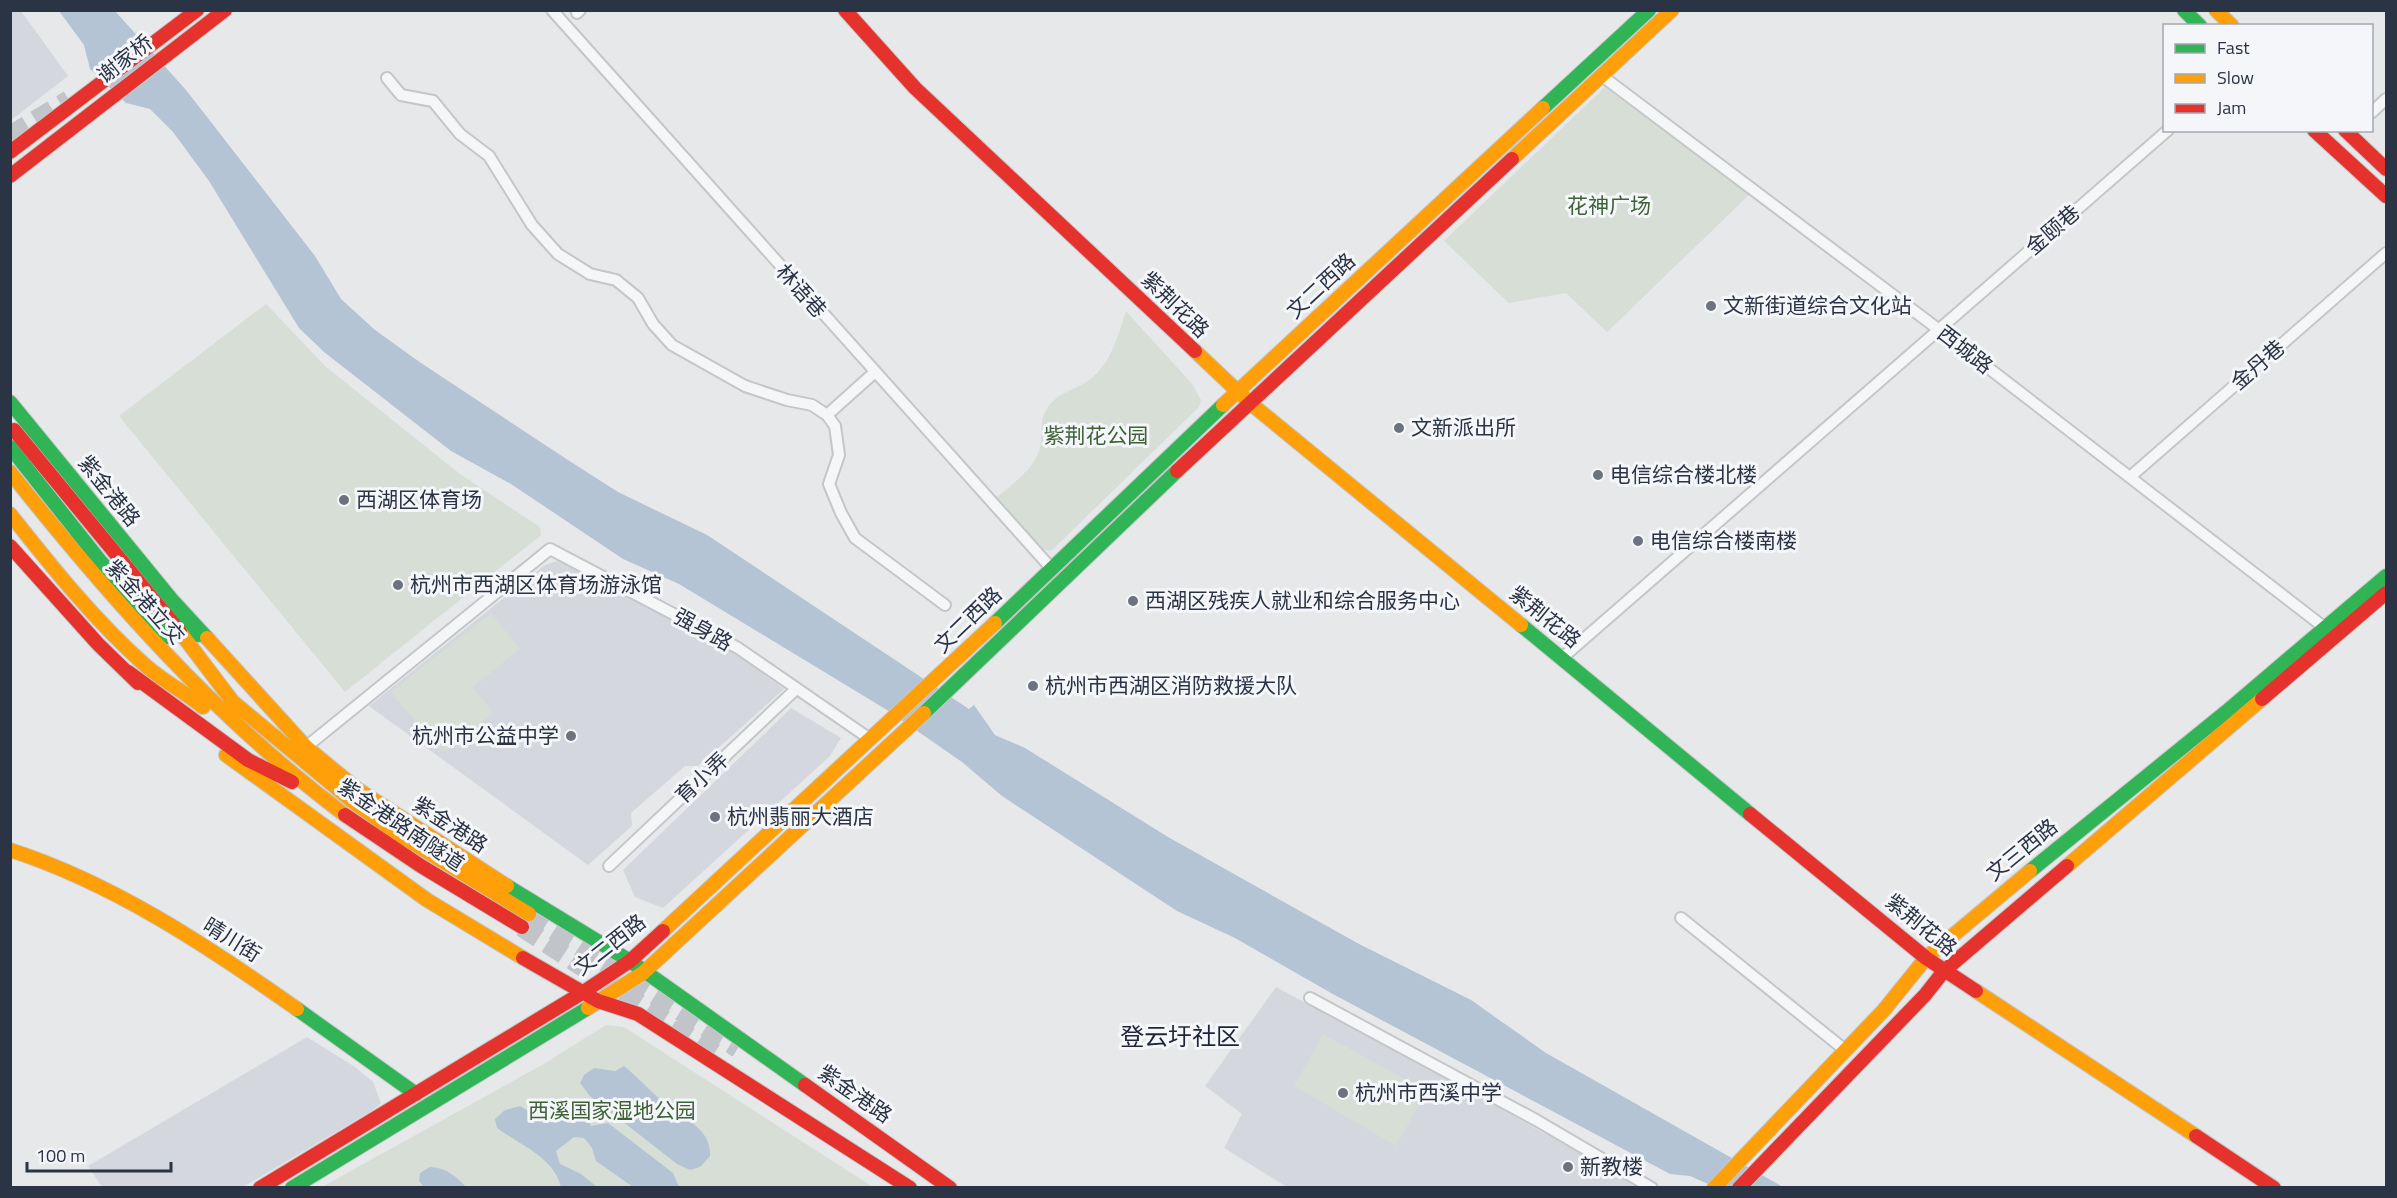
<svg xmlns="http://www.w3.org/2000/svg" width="2397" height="1198" font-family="'Titillium Web','Noto Sans SC',sans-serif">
<rect width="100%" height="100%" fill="#e6e8ea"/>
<path fill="#d4d7dd" d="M11 10 21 11 68 76 11 120Z
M557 561 678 620 741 658 784 689 698 766H685L631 813 632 826 588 865 369 706 545 565Z
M791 708 841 738 830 756 663 908 635 897 623 870Z
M1276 987 1485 1100 1640 1187H1287L1224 1148 1242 1114 1205 1086Z
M307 1037 355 1067 373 1082 381 1103 373 1110 243 1187H102L88 1166Z"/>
<path fill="#d6ded6" d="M1605 87 1749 195 1607 332 1566 293 1509 303 1444 241Z
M266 304 325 366 460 474 540 527 541 535 345 692 119 416Z
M1126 311 1192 384 1201 400 1199 407 1051 551 1042 549 996 498C1011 485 1033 470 1039 451 1044 436 1038 421 1048 407 1057 394 1070 391 1083 384 1110 369 1117 338 1126 311Z
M491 613 520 649 473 687 493 713 443 753 390 692Z
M606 1025 624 1027 873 1187 320 1188 542 1065Z
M1323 1034 1427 1091 1396 1146 1294 1086Z"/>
<path fill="#b4c4d5" d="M59 11H115L186 90 315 256 341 299 375 330 421 363 571 462 618 492 707 535 969 709 974 705 995 735 1025 748 1168 837 1359 944 1471 1000 1546 1053 1783 1187H1715L1690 1176 1670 1174 1331 993 1235 938 1177 911 1002 796 962 762 887 710 679 584 623 559 511 484 451 451 324 352 299 328 209 181 173 132 150 109 126 103 90 69 84 45Z
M624 1066C640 1079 654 1095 670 1108 687 1121 711 1129 710 1156L700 1167 690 1170 677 1164 590 1096 580 1083 584 1075 594 1068 615 1071Z
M575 1102 584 1110 591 1126 608 1123 673 1173 679 1187H633L596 1161 592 1148 584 1138 574 1137 556 1151 560 1164 581 1174 597 1187H561C554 1157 520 1145 497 1128L495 1119 505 1110 520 1106 544 1120C557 1117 562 1107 575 1102Z
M430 1167C446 1168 455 1175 466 1187H424L419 1181 420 1173Z"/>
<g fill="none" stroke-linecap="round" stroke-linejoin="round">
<path stroke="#c1c4c9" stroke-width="20" stroke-dasharray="20 10" stroke-linecap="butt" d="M10 136 69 100
M529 914 738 1048
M522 927 721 1057"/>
<defs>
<path id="street" d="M552 10 1051 568
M577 13 580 10
M1602 76 1938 329 2325 628
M387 78 401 95 433 101 460 134 489 156 532 225 558 254 590 274 616 280 638 298 653 324 672 345 745 386 787 400 812 405 827 415 835 426 839 455 829 484 841 513 855 538 945 605
M2372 112 2386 99
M827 415 875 372
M2130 477 2386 253
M1562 658 2168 130
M306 747 550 549 738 648 870 739
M609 866 795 690
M1681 918 1845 1050
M1310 998 1536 1120 1652 1188"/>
<path id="fast" d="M2184 10 2200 26
M1543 108 1649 10
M10 402 172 600 207 638
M10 447 101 562 168 637
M172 600 198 635
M995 623 1223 405
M1521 625 1750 814
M924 713 1177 471
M2030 871 2226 712 2386 576
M507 886 630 961 805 1085
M297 1009 416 1094
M292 1188 588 1008"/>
<path id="slow" d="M2216 10 2232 26
M1512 159 1672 10
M1195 351 1250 403 1521 625
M1223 405 1543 108
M10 472C110 598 216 718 345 815
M10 514C52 567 95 621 146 666 164 682 185 692 203 707
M180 632 233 702 356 804 401 836 529 914
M207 638 306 747 357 789 507 886
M226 755 427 900 523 958
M10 850C113 883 209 947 297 1009
M2067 866 2262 699
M663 931 995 623
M1976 991 2196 1136
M588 1008 643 973 924 713
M1714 1188 1884 1010 1926 958 2030 871"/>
<path id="jam" d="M845 10 915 88 1195 351
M2314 130 2386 196
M2345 130 2386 169
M10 152 197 10
M10 176 225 10
M14 430 180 632
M1177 471 1512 159
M10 546 98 644 138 683
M128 672 248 760 292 782
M2262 699 2386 593
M1750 814 1926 958 1976 991
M345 815 421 866 522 927
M523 958 598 1001 638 1014 910 1188
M805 1085 950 1188
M2196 1136 2274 1188
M260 1188 582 993 630 961 663 931
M1739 1188 1925 995 1944 971 2067 866"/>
</defs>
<use href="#street" stroke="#c4c6c8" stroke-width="14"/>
<use href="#fast" stroke="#c4c6c8" stroke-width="16"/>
<use href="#slow" stroke="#c4c6c8" stroke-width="16"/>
<use href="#jam" stroke="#c4c6c8" stroke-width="16"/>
<use href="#street" stroke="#f5f6f7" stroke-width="10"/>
<use href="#fast" stroke="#30b455" stroke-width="14"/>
<use href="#slow" stroke="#ff9f0a" stroke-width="14"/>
<use href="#jam" stroke="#e5322d" stroke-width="14"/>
</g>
<g fill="#6c737f" stroke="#f4f6f9" stroke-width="2">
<circle cx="1711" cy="306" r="6"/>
<circle cx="1399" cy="428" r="6"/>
<circle cx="1598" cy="475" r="6"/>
<circle cx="344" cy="500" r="6"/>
<circle cx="1638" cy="541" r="6"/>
<circle cx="398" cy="585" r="6"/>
<circle cx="1133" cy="601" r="6"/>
<circle cx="1033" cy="686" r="6"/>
<circle cx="571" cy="736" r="6"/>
<circle cx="715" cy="817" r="6"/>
<circle cx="1343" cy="1093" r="6"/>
<circle cx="1568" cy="1167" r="6"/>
</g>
<g text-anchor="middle" stroke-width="6" stroke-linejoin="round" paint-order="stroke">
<g font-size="21" fill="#2b3445" stroke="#f4f6f9">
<text transform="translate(125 59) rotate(-38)" y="7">谢家桥</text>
<text transform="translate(2053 230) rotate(-41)" y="7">金颐巷</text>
<text transform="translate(1321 286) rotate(-43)" y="7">文二西路</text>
<text transform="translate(801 291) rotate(48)" y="7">林语巷</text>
<text transform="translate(1175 305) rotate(44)" y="7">紫荆花路</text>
<text transform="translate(1965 350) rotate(38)" y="7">西城路</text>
<text transform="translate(2258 365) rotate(-41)" y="7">金丹巷</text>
<text transform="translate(109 491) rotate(51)" y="7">紫金港路</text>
<text transform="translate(145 602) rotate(48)" y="7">紫金港立交</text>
<text transform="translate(1545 617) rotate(39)" y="7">紫荆花路</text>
<text transform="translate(968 620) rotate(-44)" y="7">文二西路</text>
<text transform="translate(703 630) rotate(29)" y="7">强身路</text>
<text transform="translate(702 778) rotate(-43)" y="7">育小弄</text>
<text transform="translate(401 825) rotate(34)" y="7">紫金港路南隧道</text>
<text transform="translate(450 825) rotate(33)" y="7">紫金港路</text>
<text transform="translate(2022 850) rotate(-39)" y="7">文三西路</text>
<text transform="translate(1921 925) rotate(39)" y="7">紫荆花路</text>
<text transform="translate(232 940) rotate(32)" y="7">晴川街</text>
<text transform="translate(610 945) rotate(-38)" y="7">文二西路</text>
<text transform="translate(855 1094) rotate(35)" y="7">紫金港路</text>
</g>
<g font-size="21" fill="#3f6138" stroke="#f4f6f9">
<text x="1609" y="213">花神广场</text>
<text x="1096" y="443">紫荆花公园</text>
<text x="612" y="1118">西溪国家湿地公园</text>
</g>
<g font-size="21" fill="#2b3445" stroke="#f4f6f9" text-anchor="start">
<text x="1723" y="313">文新街道综合文化站</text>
<text x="1411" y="435">文新派出所</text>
<text x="1610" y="482">电信综合楼北楼</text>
<text x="356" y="507">西湖区体育场</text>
<text x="1650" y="548">电信综合楼南楼</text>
<text x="410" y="592">杭州市西湖区体育场游泳馆</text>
<text x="1145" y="608">西湖区残疾人就业和综合服务中心</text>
<text x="1045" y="693">杭州市西湖区消防救援大队</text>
<text x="559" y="743" text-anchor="end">杭州市公益中学</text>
<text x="727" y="824">杭州翡丽大酒店</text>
<text x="1355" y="1100">杭州市西溪中学</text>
<text x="1580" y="1174">新教楼</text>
</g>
<g font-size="24" fill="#1d2536" stroke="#f4f6f9">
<text x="1180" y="1045">登云圩社区</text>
</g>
</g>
<rect width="2397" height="1198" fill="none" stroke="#2b3445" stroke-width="24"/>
<rect x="2163" y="24" width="210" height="108" fill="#f4f6f9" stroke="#a4a8b1" stroke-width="1.5"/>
<rect x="2175" y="44" width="30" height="9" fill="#30b455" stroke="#a4a8b1" stroke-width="1.5"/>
<text x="2217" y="54" font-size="18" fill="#2b3445">Fast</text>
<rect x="2175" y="74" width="30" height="9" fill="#ff9f0a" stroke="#a4a8b1" stroke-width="1.5"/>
<text x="2217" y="84" font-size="18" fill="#2b3445">Slow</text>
<rect x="2175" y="104" width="30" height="9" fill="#e5322d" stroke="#a4a8b1" stroke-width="1.5"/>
<text x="2217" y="114" font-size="18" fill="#2b3445">Jam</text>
<path d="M27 1162v9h144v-9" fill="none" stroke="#2b3445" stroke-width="3"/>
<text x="36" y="1162" font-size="18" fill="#2b3445" stroke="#f4f6f9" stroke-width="4.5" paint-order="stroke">100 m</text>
</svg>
